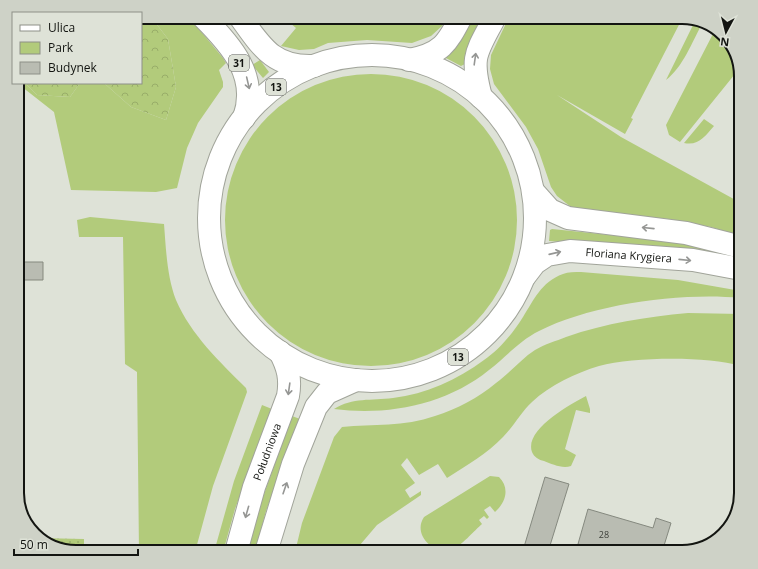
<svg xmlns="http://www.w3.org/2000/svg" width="758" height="569" font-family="'Open Sans',sans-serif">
<defs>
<pattern id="forest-crowns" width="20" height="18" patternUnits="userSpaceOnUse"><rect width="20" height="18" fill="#b2cb7b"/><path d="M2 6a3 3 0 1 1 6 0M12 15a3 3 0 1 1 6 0" fill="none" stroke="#98ad69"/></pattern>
<pattern id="garden-dots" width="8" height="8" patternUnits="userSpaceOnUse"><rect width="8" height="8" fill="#b2cb7b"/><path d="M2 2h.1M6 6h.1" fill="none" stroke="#98ad69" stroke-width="1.8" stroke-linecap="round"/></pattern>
</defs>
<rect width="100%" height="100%" fill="#dee2d7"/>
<path fill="#b2cb7b" d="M151 17H189L223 58 226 63 219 70 223 82V87L198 123 187 148 177 188 156 192 71 190 54 112 17 83H25L37 95 70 97 80 83H104L131 107 166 120 176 87 168 39Z
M283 17H448L442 26 431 36 412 43 367 40 328 43 314 49 299 50 281 46 296 28Z
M473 17H484L465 64 461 66 444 57 461 38Z
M509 17H683L631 118 633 119 625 134 557 95 621 137 741 203V236L711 227 669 219 585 212 575 210 557 196 551 187 538 149 526 127 494 84 490 69 491 55Z
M695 21 702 24C692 42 683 67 666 80Z
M716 28 735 50 739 69 680 142 669 135 666 125Z
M260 60 269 72 263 78 252 65Z
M225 220a146 146 0 1 1 292 0a146 146 0 1 1-292 0Z
M704 119 714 126C705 136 699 146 684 143Z
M90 217 164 224C166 249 167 277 176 300 191 335 220 362 246 388L247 392 213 486 195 552H139L137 372 125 364 123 237H79L77 220Z
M552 229 679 242 741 258V262L655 250 549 241 550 230Z
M581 272 678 280 741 291V298C682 292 592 304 539 331 519 341 506 357 489 370 446 405 387 416 334 409 353 397 371 401 393 398 426 394 457 380 484 360 499 350 513 333 523 317 534 300 541 282 563 274 568 272 575 272 581 272Z
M688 313 741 314V366C706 356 634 357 599 366 576 373 550 385 532 402 521 412 514 426 503 437 487 454 467 465 447 478L438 464 419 475 407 458 401 465 415 483 405 490 410 498 421 491V495L377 525 354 552H295L302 523 334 437 342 427C373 424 404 427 435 416 457 409 478 398 496 383 510 373 521 359 535 350 545 344 556 341 566 337 606 323 646 317 688 313Z
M586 396 590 409V413L576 410 565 449 576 455 571 466C562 469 552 464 544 461 539 460 534 457 532 452 524 430 569 405 586 396Z
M262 405 272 409 235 509 223 552H214L234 481Z
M292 416 300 419 266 511 255 552H247L259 508Z
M490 476 499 477C510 488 506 502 495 512L490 506 484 510 489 517 487 519 484 516 479 520 482 524C475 530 460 547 452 550 434 555 412 535 424 517Z"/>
<path fill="url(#forest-crowns)" d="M141 17H151L168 39 176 87 166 120 131 107 104 83H141Z
M25 83H80L70 97 37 95Z"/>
<path fill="url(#garden-dots)" d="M39 538 84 539V552H76Z"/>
<path fill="#b9bcb2" stroke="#85897f" d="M22 262H43V280H17V266H22Z
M545 477 569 484 548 552 524 547Z
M588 509 653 528 656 518 671 523 662 552H604L578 544Z"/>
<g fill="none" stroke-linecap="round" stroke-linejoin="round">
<defs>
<g id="tertiary">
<path d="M533 191 550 210 568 218 686 233 741 247"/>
<path id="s1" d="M525 276 535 263 547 255 570 251 693 260 741 269"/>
</g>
<g id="primary">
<path d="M203 17C231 45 259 76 244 118"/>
<path d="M240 17C261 46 273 68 314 66"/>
<circle cx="372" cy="218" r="163"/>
<path d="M409 60C441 54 447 44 461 17"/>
<path d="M481 97C470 56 476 53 495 17"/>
<path id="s2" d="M236 552 254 487 288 396C291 379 288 367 280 352"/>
<path d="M266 552 293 464 316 407 327 393 356 380"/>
</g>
</defs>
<use href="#tertiary" stroke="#a1a49a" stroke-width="24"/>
<use href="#primary" stroke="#a1a49a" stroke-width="24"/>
<use href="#tertiary" stroke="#fff" stroke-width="22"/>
<use href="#primary" stroke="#fff" stroke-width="22"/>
</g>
<defs><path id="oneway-shaft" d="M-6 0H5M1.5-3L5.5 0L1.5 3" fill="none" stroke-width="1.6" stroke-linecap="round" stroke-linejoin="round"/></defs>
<g stroke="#959694">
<use href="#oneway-shaft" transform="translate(475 59) rotate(-82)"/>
<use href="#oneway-shaft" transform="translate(248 83) rotate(77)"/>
<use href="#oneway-shaft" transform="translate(648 228) rotate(-174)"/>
<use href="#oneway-shaft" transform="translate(555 253) rotate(-13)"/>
<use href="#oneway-shaft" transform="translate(685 260) rotate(6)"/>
<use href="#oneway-shaft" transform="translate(289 389) rotate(98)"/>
<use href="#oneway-shaft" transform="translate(285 488) rotate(-71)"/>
<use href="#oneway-shaft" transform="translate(247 512) rotate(106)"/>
</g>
<g text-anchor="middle" stroke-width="4" stroke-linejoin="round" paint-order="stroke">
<g font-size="9" fill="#3c3f39">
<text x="604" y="538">28</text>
</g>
<g fill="#dee2d7" stroke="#50524c" stroke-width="1">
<rect x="229" y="55" width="20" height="16" rx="3"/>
<rect x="266" y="79" width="20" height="16" rx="3"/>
<rect x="448" y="349" width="20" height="16" rx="3"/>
</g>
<g font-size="10" font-weight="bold" fill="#131511">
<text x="239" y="67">31</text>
<text x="276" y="91">13</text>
<text x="458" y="361">13</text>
</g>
<g font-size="11" fill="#131511" stroke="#dee2d7">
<text dy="4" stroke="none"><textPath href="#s1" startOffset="113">Floriana Krygiera</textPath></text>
<text dy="4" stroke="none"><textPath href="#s2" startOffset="105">Południowa</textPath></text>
</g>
</g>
<path d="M0 0H758V569H0ZM76 24H682A52 52 0 0 1 734 76V493A52 52 0 0 1 682 545H76A52 52 0 0 1 24 493V76A52 52 0 0 1 76 24Z" fill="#ced2c7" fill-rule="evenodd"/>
<path fill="none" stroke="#131511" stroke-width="2" d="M76 24H682A52 52 0 0 1 734 76V493A52 52 0 0 1 682 545H76A52 52 0 0 1 24 493V76A52 52 0 0 1 76 24Z"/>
<rect x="12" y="12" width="130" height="72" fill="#dee2d7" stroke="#8d9088"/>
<rect x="20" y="25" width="20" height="6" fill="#ffffff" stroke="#8d9088"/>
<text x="48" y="32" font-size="12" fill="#131511">Ulica</text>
<rect x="20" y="42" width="20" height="12" fill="#b2cb7b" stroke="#8d9088"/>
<text x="48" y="52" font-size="12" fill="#131511">Park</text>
<rect x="20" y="62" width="20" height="12" fill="#b9bcb2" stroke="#8d9088"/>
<text x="48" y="72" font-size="12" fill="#131511">Budynek</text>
<g transform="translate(726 32) rotate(187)" stroke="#dee2d7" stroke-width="3" paint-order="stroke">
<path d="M0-3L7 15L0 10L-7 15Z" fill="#131511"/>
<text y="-6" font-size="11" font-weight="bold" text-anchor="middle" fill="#131511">N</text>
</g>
<path d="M14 549v6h124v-6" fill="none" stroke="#131511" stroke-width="2"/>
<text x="20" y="549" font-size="12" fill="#131511" stroke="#dee2d7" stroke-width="3" paint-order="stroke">50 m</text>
</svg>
